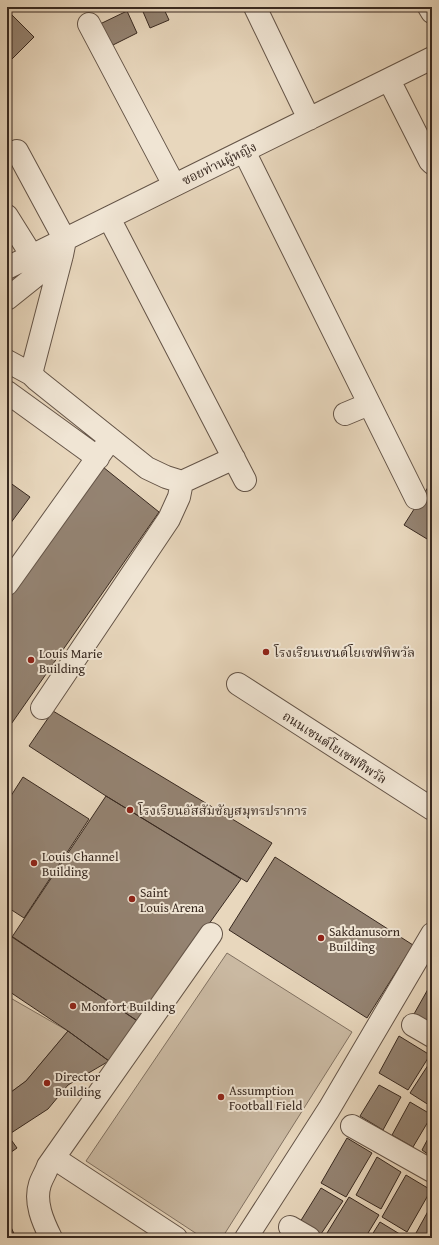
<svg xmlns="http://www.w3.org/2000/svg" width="439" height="1245" font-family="'Gentium Book Plus','Noto Serif Thai',serif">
<rect width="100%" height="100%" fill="#e8d7bd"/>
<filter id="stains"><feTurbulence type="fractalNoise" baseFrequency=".005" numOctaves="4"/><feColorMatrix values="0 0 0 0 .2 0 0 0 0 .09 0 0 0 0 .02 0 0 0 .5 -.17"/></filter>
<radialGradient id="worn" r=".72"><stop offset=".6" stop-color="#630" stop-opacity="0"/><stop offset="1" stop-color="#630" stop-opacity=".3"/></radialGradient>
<path fill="#cab9a2" stroke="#817161" d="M227 953 352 1032 222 1238H203L86 1161Z
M7 996 68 1031 26 1081 7 1095Z"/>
<path fill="#948372" stroke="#382920" d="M141 7H163L169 20 150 28Z
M7 10 34 37 7 64Z
M127 11 137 33 111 46 100 24Z
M98 463 159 512 7 730V591Z
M9 482 30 497 7 528V486Z
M430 484 432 485V542L404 525Z
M53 711 272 843 247 882 106 796 29 746Z
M23 777 89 819 24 918 7 907V802Z
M106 796 241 879 139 1022 12 937Z
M275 857 413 945 367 1018 229 930Z
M7 933 139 1022 109 1061 68 1031 7 990Z
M432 982V1025L414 1014Z
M68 1031 109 1061 68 1085 48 1109 8 1135 7 1095 26 1081Z
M399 1036 430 1055 408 1090 379 1073Z
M432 1059V1107L410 1093Z
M379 1085 401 1097 383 1130 360 1116Z
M410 1102 432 1115 413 1147 392 1135Z
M432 1131V1157L422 1150Z
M7 1134 17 1148 7 1155Z
M347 1138 372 1153 346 1197 321 1183Z
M377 1157 401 1172 381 1209 356 1195Z
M406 1175 431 1190 407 1232 382 1217Z
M321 1188 343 1201 321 1234 300 1222Z
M349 1197 379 1215 365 1238H324Z
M432 1204V1238H423L416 1233Z
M380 1222 403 1236 402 1238H370Z
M10 1225 16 1238H7V1226Z"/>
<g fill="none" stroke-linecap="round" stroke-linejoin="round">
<defs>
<path id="minor" d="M255 7 309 119
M429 7 432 12
M89 24 174 185
M389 80 430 161 432 163
M17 151 65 240 62 255 31 374 37 380 147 468 166 477 182 482 234 458
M244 151 416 498
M7 216 32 256
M109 218 245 480
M7 268 432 58
M7 299 62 255
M7 361 31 374
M7 392 98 458
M345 414 369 404
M7 584 110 440
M238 684 432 809
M42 708 169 519 179 497 182 482
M413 1025 432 1036
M352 1126 432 1171
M54 1158 176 1238
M290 1227 309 1238
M51 1238C43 1222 34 1202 40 1184 42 1178 46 1172 48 1166L211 934
M246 1238 329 1109 432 934"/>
</defs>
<use href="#minor" stroke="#645447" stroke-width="24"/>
<use href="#minor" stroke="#f0e5d4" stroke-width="22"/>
</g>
<g fill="#8f2418" stroke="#f0e5d4" stroke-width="1.5">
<circle cx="266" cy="652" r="4"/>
<circle cx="31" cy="660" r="4"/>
<circle cx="130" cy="810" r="4"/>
<circle cx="34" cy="863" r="4"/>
<circle cx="132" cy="899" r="4"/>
<circle cx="321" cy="938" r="4"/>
<circle cx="73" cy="1006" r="4"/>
<circle cx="47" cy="1083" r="4"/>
<circle cx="221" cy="1097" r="4"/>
</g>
<g text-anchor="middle" stroke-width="4" stroke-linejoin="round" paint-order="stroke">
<g font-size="13" fill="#382920" stroke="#f0e5d4">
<text transform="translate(219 163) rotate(-26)" y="5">ซอยท่านผู้หญิง</text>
<text transform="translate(335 747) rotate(33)" y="5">ถนนเซนต์โยเซฟทิพวัล</text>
</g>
<g font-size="13" fill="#382920" stroke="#f0e5d4" text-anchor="start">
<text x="274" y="657">โรงเรียนเซนต์โยเซฟทิพวัล</text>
<text x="39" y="658">Louis Marie<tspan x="39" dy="15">Building</tspan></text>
<text x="138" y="815">โรงเรียนอัสสัมชัญสมุทรปราการ</text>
<text x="42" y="861">Louis Channel<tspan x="42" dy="15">Building</tspan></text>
<text x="140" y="897">Saint<tspan x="140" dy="15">Louis Arena</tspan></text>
<text x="329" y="936">Sakdanusorn<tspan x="329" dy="15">Building</tspan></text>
<text x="81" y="1011">Monfort Building</text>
<text x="55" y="1081">Director<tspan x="55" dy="15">Building</tspan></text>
<text x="229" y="1095">Assumption<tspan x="229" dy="15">Football Field</tspan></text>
</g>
</g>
<rect width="439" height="1245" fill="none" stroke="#e8d7bd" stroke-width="24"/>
<rect x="8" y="8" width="423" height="1229" fill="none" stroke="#382920" stroke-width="2"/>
<rect x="12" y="12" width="415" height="1221" fill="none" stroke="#382920"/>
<rect width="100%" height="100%" filter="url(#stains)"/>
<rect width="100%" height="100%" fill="url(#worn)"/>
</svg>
